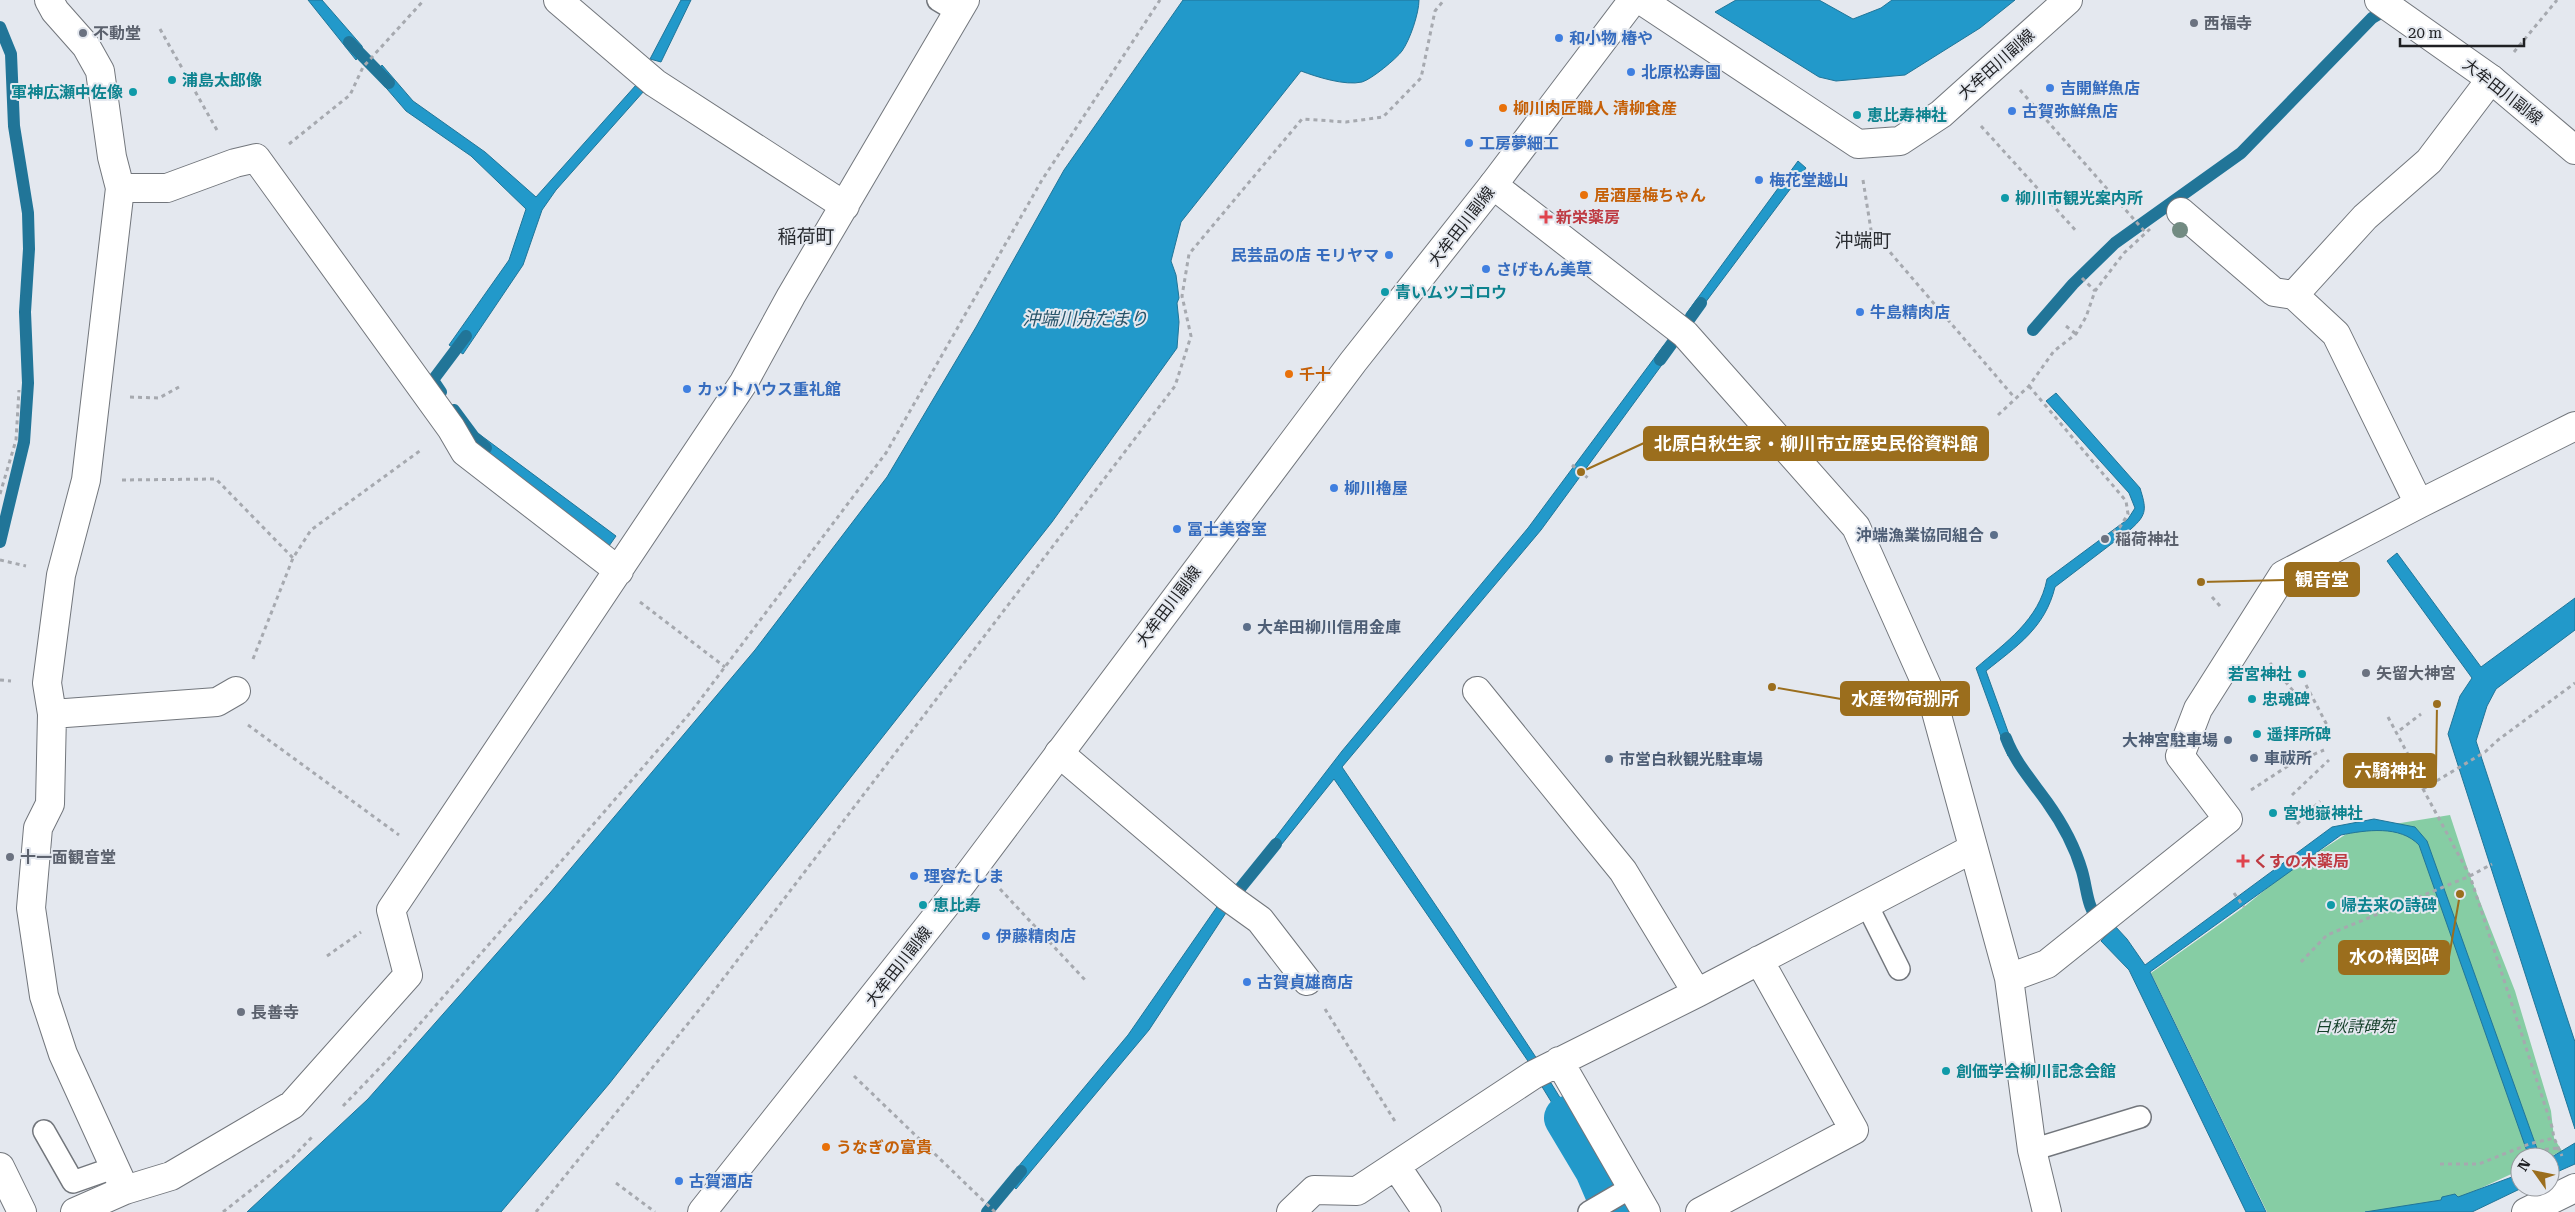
<svg xmlns="http://www.w3.org/2000/svg" width="2575" height="1212" font-family="'Roboto Serif','Noto Sans JP',serif">
<rect width="100%" height="100%" fill="#e4e8ef"/>
<path fill="#86cda4" d="M2450 815 2470 876 2515 991 2551 1111 2554 1138 2562 1151 2549 1157H2520V1170L2453 1201 2368 1212H2267L2151 973 2244 907 2287 872 2351 831Z"/>
<path fill="#2299ca" stroke="#217598" d="M308 0H322L362 46 363 51 356 60Z
M681 0H691L661 62 650 59Z
M1183 0H1419C1419 13 1410 40 1402 51 1396 59 1372 79 1362 82 1345 86 1317 77 1301 71L1181 222 1171 261 1176 275 1179 298 1177 303 1179 322 1177 348 1052 522 609 1084 501 1212H247L368 1099 550 893 755 650 887 477 976 327 1064 170Z
M1736 0H1819L1853 19 1881 8 1892 0H2015L1980 28 1905 75 1836 81 1819 77 1715 12Z
M382 65 413 101 485 152 536 197 636 85 644 91 556 190 542 210 523 265 463 354 449 345 509 260 526 209 471 156 406 111 375 75Z
M1798 161 1806 168 1693 319 1686 314Z
M1664 345 1672 351 1541 530 1342 767 1451 928 1537 1059 1530 1064 1334 779 1269 860 1262 855 1342 751 1528 528Z
M2056 393 2140 488C2146 508 2148 514 2131 529L2055 587C2045 628 2017 646 1986 671L2015 751 2008 756 1976 668C2006 642 2039 620 2047 579L2128 519 2135 508 2129 493 2046 401Z
M479 434 616 536 609 546 469 441Z
M2397 553 2481 667 2575 598V630L2496 689 2487 706 2476 741 2575 1042V1129L2448 734 2460 696 2472 678 2387 561Z
M2374 819 2415 827 2427 841 2540 1157H2529L2419 845C2400 825 2366 830 2341 835L2150 972 2266 1212H2246L2129 970 2101 941 2115 926 2127 939 2145 965 2332 827Z
M1230 888 1239 893 1149 1030 1016 1189 1007 1180 1128 1035Z
M1551 1083 1602 1166 1594 1172 1541 1085Z
M2575 1143V1164L2550 1175V1158Z
M2520 1174V1187H2524L2472 1212H2365L2441 1200 2442 1197 2455 1194 2458 1197Z"/>
<g fill="none" stroke-linecap="round" stroke-linejoin="round">
<path stroke="#217598" stroke-width="12" d="M0 27 11 54 14 126 28 213 29 249 25 312 28 383 24 442 0 542
M349 42 389 83
M2033 330 2073 284 2115 243 2241 153 2372 18 2392 6
M1660 360 1701 303
M441 392 433 380 466 336
M454 410 474 437 486 448
M2006 738C2015 762 2032 781 2047 802 2062 823 2075 847 2082 871 2088 892 2086 906 2101 924
M1229 902 1276 844
M987 1212 1021 1171"/>
<path stroke="#2299ca" stroke-width="44" d="M1566 1118 1597 1170 1615 1212"/>
<defs>
<path id="service" d="M938 0 958 12
M1866 903 1899 969
M44 1131 73 1182 113 1168
M2032 1150 2140 1117
M1589 1212 1632 1187"/>
<path id="minor" d="M49 0 55 11 86 46 100 71 112 157 120 188 86 480 61 575 47 683 52 714 50 804 38 828 31 908 44 996 63 1054 125 1190
M558 0 655 83 845 206
M1493 185 1685 334 1856 527 1932 697 2009 978 2032 1150 2047 1212
M120 188H167L235 163 256 158 451 428 465 452 619 571
M2181 212 2274 292 2294 295 2336 334 2419 504
M2294 295 2365 217 2429 161 2491 79
M1477 691 1623 871 1697 993
M52 714 217 702 236 691
M1059 753 1228 897 1260 920 1307 981
M2009 978 2047 964 2228 819 2180 756 2198 709 2283 575 2419 504 2575 426
M1559 1061 1646 1212
M1396 1166 1427 1212
M0 1167 22 1212
M75 1212 125 1190 171 1176 292 1105 408 975 391 910 744 382 791 296 965 0
M1291 1212 1314 1190 1357 1191 1533 1075 1697 993 1972 849
M1700 1212 1854 1130 1759 960
M2526 1212 2575 1188"/>
<path id="primary" d="M1641 0 1858 144 1900 141 1941 114 2068 0
M2379 0 2491 79 2575 150
M702 1212 948 902 1353 362 1493 185 1633 0"/>
</defs>
<use href="#service" stroke="#72767c" stroke-width="24"/>
<use href="#minor" stroke="#72767c" stroke-width="30"/>
<use href="#primary" stroke="#72767c" stroke-width="30"/>
<path stroke="#a6a9af" stroke-width="3" stroke-dasharray="4 4" stroke-linecap="butt" d="M160 29 218 132
M2514 52 2557 0
M2020 90 2145 232
M1981 126 2077 232
M289 144 350 95 363 67 424 0
M1863 180 1871 230 2014 397
M2082 278 2095 291
M2066 326 2076 334
M2029 386 2126 501 2128 514 2120 527 2111 534
M130 397 159 398 179 387
M1998 415 2029 386 2054 351 2076 334 2086 317 2095 291 2124 253 2150 229
M1572 465 1588 478
M122 480 216 479 293 558
M0 494 16 440 19 390
M0 560 26 566
M2212 597 2220 606
M640 602 725 667
M253 659 293 558 311 530 421 450
M2270 663 2294 692
M0 680 11 681
M2306 685 2328 727
M2388 717 2421 779 2423 789 2470 876 2552 1127 2554 1138 2562 1156
M248 725 399 835
M2400 730 2421 714
M2423 789 2485 752 2498 740 2575 683
M2251 790 2291 764 2324 750
M2292 795 2329 760
M2297 824 2320 801
M1000 889 1086 981
M2234 893 2244 907
M327 956 361 932
M2301 962 2327 935 2470 876 2492 864
M1325 1009 1396 1123
M854 1076 995 1212
M343 1106 397 1050 691 712 886 453 1042 180 1160 0
M2537 1150 2559 1148
M2440 1164H2479L2529 1144 2554 1138
M616 1183 655 1212
M223 1212 293 1157 312 1137
M536 1212 707 1000 1175 386 1191 336 1182 296 1189 254 1302 119 1346 122 1383 117 1421 78 1435 11 1444 0"/>
<use href="#service" stroke="#fff" stroke-width="21"/>
<use href="#minor" stroke="#fff" stroke-width="28"/>
<use href="#primary" stroke="#fff" stroke-width="28"/>
</g>
<circle fill="#728b82" cx="2180" cy="230" r="8"/>
<g fill="#6b7280" stroke="#e4e8ef" stroke-width="2">
<circle cx="2194" cy="23" r="5"/>
<circle cx="83" cy="33" r="5"/>
<circle cx="2105" cy="539" r="5"/>
<circle cx="2366" cy="673" r="5"/>
<circle cx="10" cy="857" r="5"/>
<circle cx="241" cy="1012" r="5"/>
</g>
<g fill="#3f7fe0" stroke="#e4e8ef" stroke-width="2">
<circle cx="1559" cy="38" r="5"/>
<circle cx="1631" cy="72" r="5"/>
<circle cx="2050" cy="88" r="5"/>
<circle cx="2012" cy="111" r="5"/>
<circle cx="1469" cy="143" r="5"/>
<circle cx="1759" cy="180" r="5"/>
<circle cx="1389" cy="255" r="5"/>
<circle cx="1486" cy="269" r="5"/>
<circle cx="1860" cy="312" r="5"/>
<circle cx="687" cy="389" r="5"/>
<circle cx="1334" cy="488" r="5"/>
<circle cx="1177" cy="529" r="5"/>
<circle cx="914" cy="876" r="5"/>
<circle cx="986" cy="936" r="5"/>
<circle cx="1247" cy="982" r="5"/>
<circle cx="679" cy="1181" r="5"/>
</g>
<g fill="#0f9aa8" stroke="#e4e8ef" stroke-width="2">
<circle cx="172" cy="80" r="5"/>
<circle cx="133" cy="92" r="5"/>
<circle cx="1857" cy="115" r="5"/>
<circle cx="2005" cy="198" r="5"/>
<circle cx="1385" cy="292" r="5"/>
<circle cx="2302" cy="674" r="5"/>
<circle cx="2252" cy="699" r="5"/>
<circle cx="2257" cy="734" r="5"/>
<circle cx="2273" cy="813" r="5"/>
<circle cx="923" cy="905" r="5"/>
<circle cx="2331" cy="905" r="5"/>
<circle cx="1946" cy="1071" r="5"/>
</g>
<g fill="#e8710a" stroke="#e4e8ef" stroke-width="2">
<circle cx="1503" cy="108" r="5"/>
<circle cx="1584" cy="195" r="5"/>
<circle cx="1289" cy="374" r="5"/>
<circle cx="826" cy="1147" r="5"/>
</g>
<g fill="#e0444e" stroke="#e4e8ef" stroke-width="2">
<path d="M1543.5 209.5h5v5h5v5h-5v5h-5v-5h-5v-5h5z"/>
<path d="M2240.5 853.5h5v5h5v5h-5v5h-5v-5h-5v-5h5z"/>
</g>
<g fill="#5c6f8a" stroke="#e4e8ef" stroke-width="2">
<circle cx="1994" cy="535" r="5"/>
<circle cx="1247" cy="627" r="5"/>
<circle cx="2228" cy="740" r="5"/>
<circle cx="2254" cy="758" r="5"/>
<circle cx="1609" cy="759" r="5"/>
</g>
<g text-anchor="middle" stroke-width="4" stroke-linejoin="round" paint-order="stroke">
<g font-size="16" font-weight="bold" fill="#5b616d" stroke="#e4e8ef" text-anchor="start">
<text x="2204" y="29">西福寺</text>
<text x="93" y="39">不動堂</text>
<text x="2115" y="545">稲荷神社</text>
<text x="2376" y="679">矢留大神宮</text>
<text x="20" y="863">十一面観音堂</text>
<text x="251" y="1018">長善寺</text>
</g>
<g font-size="16" font-weight="bold" fill="#366cbe" stroke="#e4e8ef" text-anchor="start">
<text x="1569" y="44">和小物 椿や</text>
<text x="1641" y="78">北原松寿園</text>
<text x="2060" y="94">吉開鮮魚店</text>
<text x="2022" y="117">古賀弥鮮魚店</text>
<text x="1479" y="149">工房夢細工</text>
<text x="1769" y="186">梅花堂越山</text>
<text x="1379" y="261" text-anchor="end">民芸品の店 モリヤマ</text>
<text x="1496" y="275">さげもん美草</text>
<text x="1870" y="318">牛島精肉店</text>
<text x="697" y="395">カットハウス重礼館</text>
<text x="1344" y="494">柳川櫓屋</text>
<text x="1187" y="535">冨士美容室</text>
<text x="924" y="882">理容たしま</text>
<text x="996" y="942">伊藤精肉店</text>
<text x="1257" y="988">古賀貞雄商店</text>
<text x="689" y="1187">古賀酒店</text>
</g>
<g font-size="16" fill="#1f2023" stroke="#e4e8ef">
<text transform="translate(1996 64) rotate(-42)" y="6">大牟田川副線</text>
<text transform="translate(2503 91) rotate(38)" y="6">大牟田川副線</text>
<text transform="translate(1461 226) rotate(-52)" y="6">大牟田川副線</text>
<text transform="translate(1168 606) rotate(-53)" y="6">大牟田川副線</text>
<text transform="translate(898 966) rotate(-52)" y="6">大牟田川副線</text>
</g>
<g font-size="16" font-weight="bold" fill="#0d838f" stroke="#e4e8ef" text-anchor="start">
<text x="182" y="86">浦島太郎像</text>
<text x="123" y="98" text-anchor="end">軍神広瀬中佐像</text>
<text x="1867" y="121">恵比寿神社</text>
<text x="2015" y="204">柳川市観光案内所</text>
<text x="1395" y="298">青いムツゴロウ</text>
<text x="2292" y="680" text-anchor="end">若宮神社</text>
<text x="2262" y="705">忠魂碑</text>
<text x="2267" y="740">遥拝所碑</text>
<text x="2283" y="819">宮地嶽神社</text>
<text x="933" y="911">恵比寿</text>
<text x="2341" y="911">帰去来の詩碑</text>
<text x="1956" y="1077">創価学会柳川記念会館</text>
</g>
<g font-size="16" font-weight="bold" fill="#c56008" stroke="#e4e8ef" text-anchor="start">
<text x="1513" y="114">柳川肉匠職人 清柳食産</text>
<text x="1594" y="201">居酒屋梅ちゃん</text>
<text x="1299" y="380">千十</text>
<text x="836" y="1153">うなぎの富貴</text>
</g>
<g font-size="16" font-weight="bold" fill="#be3a42" stroke="#e4e8ef" text-anchor="start">
<text x="1556" y="223">新栄薬房</text>
<text x="2253" y="867">くすの木薬局</text>
</g>
<g font-size="16" font-weight="bold" fill="#4e5e75" stroke="#e4e8ef" text-anchor="start">
<text x="1984" y="541" text-anchor="end">沖端漁業協同組合</text>
<text x="1257" y="633">大牟田柳川信用金庫</text>
<text x="2218" y="746" text-anchor="end">大神宮駐車場</text>
<text x="2264" y="764">車祓所</text>
<text x="1619" y="765">市営白秋観光駐車場</text>
</g>
<g font-size="16" font-style="italic" fill="#143f29" stroke="#e4e8ef">
<text x="2355" y="1032">白秋詩碑苑</text>
</g>
<g font-size="18" font-style="italic" fill="#275369" stroke="#e4e8ef">
<text x="1085" y="325">沖端川舟だまり</text>
</g>
<g font-size="19" fill="#292c31" stroke="#e4e8ef">
<text x="806" y="243">稲荷町</text>
<text x="1863" y="247">沖端町</text>
</g>
</g>
<path fill="none" stroke="#9b6e1d" stroke-width="2" d="M1581 472L1644 443M2201 582L2285 580M1772 687L1841 699M2437 704L2436 771M2460 894L2449 957"/>
<g fill="#9b6e1d" stroke="#e4e8ef" stroke-width="2">
<circle cx="1581" cy="472" r="5"/>
<circle cx="2201" cy="582" r="5"/>
<circle cx="1772" cy="687" r="5"/>
<circle cx="2437" cy="704" r="5"/>
<circle cx="2460" cy="894" r="5"/>
</g>
<g fill="#9b6e1d" stroke="#9b6e1d" stroke-width="2">
<rect x="1644" y="427" width="344" height="33" rx="5"/>
<rect x="2285" y="563" width="74" height="33" rx="5"/>
<rect x="1841" y="682" width="128" height="33" rx="5"/>
<rect x="2344" y="754" width="92" height="33" rx="5"/>
<rect x="2339" y="941" width="110" height="33" rx="5"/>
</g>
<g font-size="18" text-anchor="middle" font-weight="bold" fill="#fff">
<text x="1816" y="450">北原白秋生家・柳川市立歴史民俗資料館</text>
<text x="2322" y="586">観音堂</text>
<text x="1905" y="705">水産物荷捌所</text>
<text x="2390" y="777">六騎神社</text>
<text x="2394" y="963">水の構図碑</text>
</g>
<g transform="translate(2535 1172) rotate(303)"><circle r="24" fill="#e4e8ef" stroke="#95989d"/>
<path d="M0-4L9 19L0 12L-9 19Z" fill="#9b6e1d"/>
<text y="-8" font-size="14" font-weight="bold" text-anchor="middle" fill="#1f2023">N</text>
</g>
<path d="M2400 38v8h124v-8" fill="none" stroke="#1f2023" stroke-width="2.5"/>
<text x="2408" y="38" font-size="15" fill="#1f2023" stroke="#e4e8ef" stroke-width="4" paint-order="stroke">20 m</text>
</svg>
